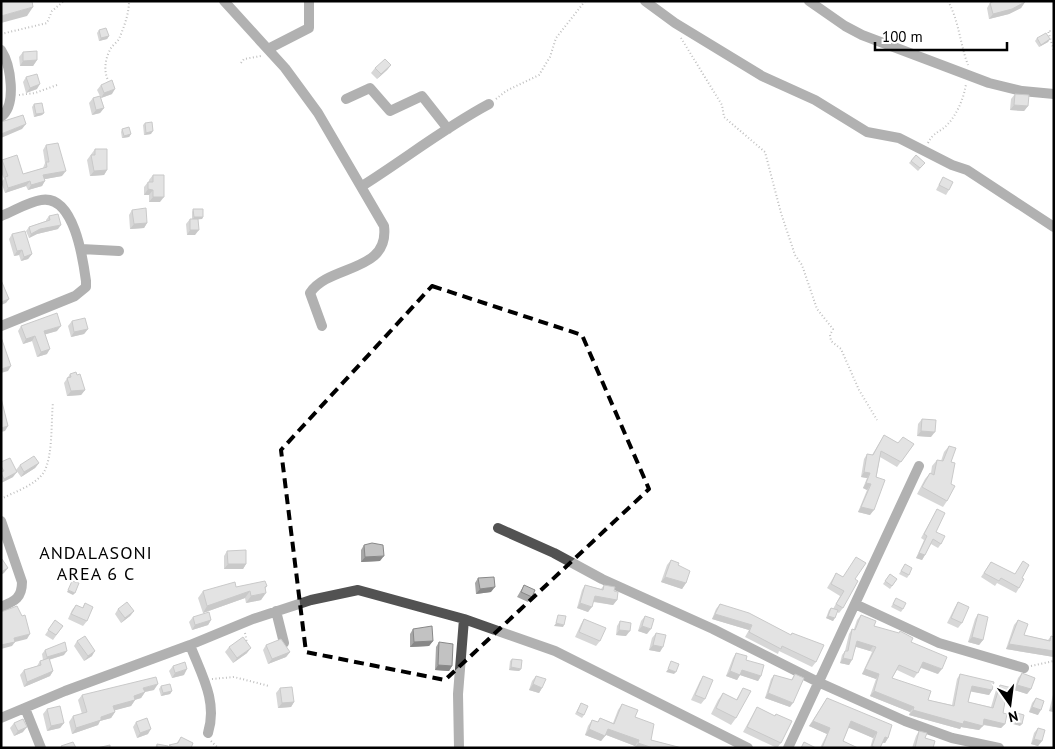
<svg xmlns="http://www.w3.org/2000/svg" width="1055" height="749" font-family="'PT Sans',sans-serif">
<rect width="100%" height="100%" fill="#fff"/>
<g fill="none" stroke-linecap="round" stroke-linejoin="round">
<path stroke="#747474" stroke-width="2" stroke-dasharray="1 2.5" stroke-linecap="butt" d="M948 1C959 21 960 44 968 65
M1054 31H1048L1054 51
M1 34 47 23 52 11 64 1
M681 38 722 105 724 117 765 152 781 213 795 255 802 265 817 309 833 329 830 335 831 341 841 349 859 390 877 420
M241 63 244 59 261 56
M1054 74V77
M109 82C103 72 105 58 111 48 113 45 117 42 119 39 124 27 129 14 129 1
M19 95 35 93 57 85
M496 99 506 91 539 75 550 57 556 38 585 1
M928 143C933 132 941 132 948 124 957 114 964 98 966 84
M1 499C14 492 36 485 44 472 53 456 51 421 53 402
M245 633 247 643
M1031 666 1054 661
M212 679 234 677 269 686
M211 741 218 748"/>
<path stroke="#525252" stroke-width="10" d="M224 1 285 68 318 113 384 226C390 273 329 264 310 293L322 326
M645 1 675 23 762 76 815 100 867 132 899 138 952 165 967 170 1054 227
M809 1 845 26 862 35 989 83 1022 91 1054 94
M268 49 309 28V1
M1 50C11 65 17 105 1 117
M346 99 370 88 390 111 422 96 448 129
M362 186C405 159 444 128 489 104
M1 216C14 211 28 202 41 200 74 194 83 259 86 281V287L75 296 1 326
M81 249 119 251
M1 521 22 582C22 598 15 601 1 607
M498 528 554 553 602 579 713 629 818 682 905 721 952 738 999 748
M855 604 939 643 1024 668
M276 611 284 643
M190 645C201 674 218 701 208 733
M25 708 41 748
M1 718 65 691 190 645 253 619 311 600 358 590 464 619 555 651 748 748
M459 748 458 694 464 619
M788 748 919 466"/>
</g>
<path fill="#a7a7a7" d="M1025 2 1021 8 1009 14 989 19 987 8 990 3Z
M99 30 109 36 107 39 99 41 97 33Z
M1037 38 1050 39 1048 42 1039 47 1035 41Z
M23 52 37 60 33 66H20L19 57Z
M391 65 387 70 377 79 371 73 375 68Z
M26 77 37 89 26 93 23 82Z
M101 85 112 94 101 98 104 108 100 113 92 115 89 103 93 98 100 96 97 90Z
M1015 94 1028 106 1024 111 1010 110 1011 99Z
M34 104 44 113 42 115 34 117 32 107Z
M145 123 151 134 144 135 143 125Z
M122 129 131 134 129 137 122 138 121 132Z
M46 145 62 176 45 179 42 186 28 190 26 186 5 193 1 182 4 179 1 172V161L2 160 23 174 43 168 45 163 43 150Z
M95 149 107 170 104 175 90 176 87 160Z
M916 155 925 163 918 171 909 163Z
M153 175 160 202H149V195H144V187L148 182H149V180Z
M943 177 949 190 946 195 936 190Z
M193 209 203 217 202 219H198L195 235H187L186 224 190 219H192V212Z
M132 210 147 223 144 228 130 229 129 215Z
M49 216 58 229 37 234 29 238 26 231 29 227 46 221V220Z
M12 234 32 254 28 259 21 261 19 255 14 256 9 239Z
M72 321 88 329 84 334 71 337 68 326Z
M21 326 57 331 45 334 47 354 37 357 32 341 23 344 18 331Z
M70 374 77 375 85 390 81 395 67 396 64 383Z
M922 419 931 437 917 436 918 424Z
M884 435 898 443 914 444 897 467 880 457 870 515 858 512 867 490 863 488 867 478 861 477 864 459 867 454 872 455Z
M949 446 951 462 947 501 943 507 917 494 925 479 930 473H931L932 466 937 460 941 461 944 452Z
M1 462 13 477 1 483Z
M39 463 35 468 21 477 16 470 20 465Z
M937 509 936 532 941 544 938 548 931 544 922 560 916 558 924 540 921 538Z
M364 545 380 561 361 562V550Z
M227 551 246 564 243 569H224V556Z
M671 560 678 565 686 583 682 589 661 582 667 565Z
M991 562 1022 578 1019 588 1016 593 997 583 995 586 981 577Z
M905 564 909 575 907 578 899 574Z
M836 573 843 577 855 579 843 608 839 613 837 612 833 621 826 618 829 610 831 608 833 609 840 596 827 588Z
M890 574 897 579 890 589 883 584Z
M478 578 491 592 476 594 475 583Z
M524 585 532 597 528 602 517 597Z
M585 585 601 589 604 585 614 591 617 600 613 605 593 602 588 612 577 608 582 590Z
M267 586 265 589 261 600 246 603 245 598 203 613 198 598 203 591 236 587Z
M896 598 903 609 901 612 891 607Z
M958 602 962 623 958 628 947 623 955 607Z
M85 603 87 621 83 626 68 619 72 610 76 605 82 608Z
M720 604 791 635 792 633 816 662 812 667 779 651 778 654 745 637 749 630 712 619 716 609Z
M118 609 134 611 130 616 121 623 115 614Z
M978 614 983 640 979 645 968 642 975 619Z
M861 615 874 626 911 642 938 674 921 668 914 678 897 670 892 678 928 700 952 705 957 679 960 674 992 690 989 695 971 691 968 702 991 707 996 690 1000 685 1006 701H1005L1003 713 1005 724 1001 728 983 725 979 730 961 727 960 729 909 715 910 712 870 696 876 679 862 674 872 652 870 651 856 647 849 665 840 663 842 655 845 651 849 634 852 629H854L857 620Z
M645 616 647 634 638 631 641 621Z
M193 617 211 620 208 625 192 630 189 622Z
M584 619 600 641 596 646 575 637 581 624Z
M55 620 63 626 53 640 45 635Z
M1018 620 1024 635 1048 640 1051 636 1054 637V657L1006 649 1014 625Z
M620 621 626 636 616 635 617 626Z
M413 629 433 641 429 646 410 647V634Z
M656 633 660 652 649 650 652 638Z
M77 641 92 656 84 661 74 646Z
M439 642 452 666 449 671 435 670 436 647Z
M266 645 290 652 286 657 268 664 263 650Z
M229 647 247 653 233 663 225 652Z
M45 650 64 655 49 660 53 671 50 676 24 687 20 675 24 670 37 666 40 661 43 660 42 654Z
M736 653 746 660 761 676 758 681 740 675 737 680 726 676 733 658Z
M512 659 521 669 519 671 509 670 510 661Z
M173 666 184 675 172 678 169 671Z
M1022 673 1031 689 1027 694 1014 690 1018 678Z
M795 674 790 707 765 698 771 679 774 675 791 680Z
M536 676 542 688 539 693 529 690 532 681Z
M703 676 705 699 701 704 691 700 700 681Z
M161 686 172 691 170 694 161 696 159 689Z
M280 688 294 702 291 707 278 708 276 693Z
M743 688 736 718 731 725 711 714 718 700 723 693 736 700Z
M154 690 145 692 141 698 135 700 131 706 114 710 115 712 111 718 100 721 98 725 72 734 69 722 73 716 82 714 78 700 82 695Z
M1054 691V712L1049 711Z
M827 698 888 738 885 743H882L880 748H870L873 738 849 727 843 741 858 748H820L827 734 809 726Z
M1036 698 1038 715 1029 712 1032 703Z
M581 703 584 715 582 718 575 714Z
M622 704 635 717 651 740 682 748H634L635 746 606 735 601 741 585 735 588 726 592 720 598 722 600 718 613 723 618 710Z
M757 707 774 716 776 714 781 743 777 748 743 732Z
M47 709 64 723 60 728 47 731 43 714Z
M136 722 148 734 137 738 133 727Z
M14 723 23 732 14 736 10 728Z
M1038 728 1042 741 1038 746 1031 744 1034 733Z
M919 731 925 738 933 748H912L916 736Z
M181 737 191 748H155L157 744 168 747 169 745 176 744Z"/>
<path fill="#888" d="M1025 2 1021 8 1009 14 989 19 993 14Z
M33 7 27 16 1 23V16Z
M109 36 107 39 99 41 101 38Z
M1050 39 1048 42 1039 47 1041 45Z
M37 60 33 66H20L23 61Z
M391 65 387 70 377 79 381 74Z
M40 84 37 89 26 93 30 88Z
M115 89 112 94 101 98 104 93Z
M1014 105 1028 106 1024 111 1010 110Z
M104 108 100 113 92 115 96 110Z
M44 113 42 115 34 117 36 114Z
M26 124 22 129 1 138V134Z
M153 131 151 134 144 135 146 133Z
M131 134 129 137 122 138 124 136Z
M107 170 104 175 90 176 94 171Z
M66 171 62 176 40 180 43 175Z
M30 181 26 186 5 193 8 188Z
M45 181 42 186 28 190 31 185Z
M148 189 153 190 149 195H144Z
M153 197H164L160 202H149Z
M194 217H203L202 219 192 220Z
M147 223 144 228 130 229 134 224Z
M61 225 58 229 37 234 29 238 31 234 40 229Z
M190 230H199L195 235H187Z
M22 250 19 255 14 256 17 251Z
M32 254 28 259 21 261 24 257Z
M9 299 6 303 1 305V302Z
M61 326 57 331 40 336 44 331Z
M88 329 84 334 71 337 74 332Z
M35 336 32 341 23 344 26 339Z
M50 349 47 354 37 357 41 352Z
M11 366 8 371 1 373V369Z
M85 390 81 395 67 396 71 391Z
M8 426 5 431 1 432V428Z
M921 431 935 432 931 437 917 436Z
M39 463 35 468 21 477 24 472Z
M17 472 13 477 1 483 4 479Z
M864 472 870 473 867 478 861 477Z
M866 483 871 484 867 490 863 488Z
M861 507 874 510 870 515 858 512Z
M919 553 925 555 922 560 916 558Z
M384 556 380 561 361 562 365 557Z
M228 564H246L243 569H224Z
M8 568 4 573 1 575V572Z
M665 577 686 583 682 589 661 582Z
M495 587 491 592 476 594 480 589Z
M68 590 75 593 73 595 67 592Z
M250 591 245 598 203 613 207 606Z
M266 593 261 600 246 603 251 596Z
M595 596 617 600 613 605 591 601Z
M580 603 592 607 588 612 577 608Z
M134 611 130 616 121 623 125 618Z
M715 614 752 625 749 630 712 619Z
M828 616 835 618 833 621 826 618Z
M211 620 208 625 192 630 195 625Z
M556 623 564 625 563 627 554 626Z
M642 626 651 629 647 634 638 631Z
M619 630 630 631 626 636 616 635Z
M30 634 27 639 15 642 12 646 1 649V645L14 638Z
M972 637 983 640 979 645 968 642Z
M433 641 429 646 410 647 414 642Z
M857 641 873 646 870 651 854 646Z
M1009 644 1054 651V657L1006 649Z
M653 645 663 647 660 652 649 650Z
M251 648 247 653 233 663 237 658Z
M67 651 64 655 44 661 47 657Z
M95 651 92 656 84 661 88 656Z
M290 652 286 657 268 664 272 659Z
M843 658 852 660 849 665 840 663Z
M923 662 942 669 938 674 920 667Z
M438 665 452 666 449 671 435 670Z
M511 667 521 669 519 671 509 670Z
M187 669 184 675 172 678 175 673Z
M668 669 676 672 674 674 666 672Z
M865 669 879 674 876 679 862 674Z
M742 670 761 676 758 681 740 675 737 680 726 676 730 671Z
M53 671 50 676 24 687 27 682Z
M158 684 154 690 139 693 143 688Z
M533 684 542 688 539 693 529 690Z
M1017 685 1031 689 1027 694 1014 690Z
M972 686 992 690 989 695 968 691Z
M172 691 170 694 161 696 163 693Z
M874 691 914 707 910 712 870 696Z
M145 692 141 698 130 701 134 696Z
M768 693 793 703 790 707 765 698Z
M1006 696H1010L1006 701H1003Z
M135 700 131 706 109 712 113 706Z
M294 702 291 707 278 708 282 703Z
M1054 704V712L1049 711Z
M1032 707 1041 710 1038 715 1029 712Z
M913 710 964 721 983 726 979 730 961 727 960 729 909 715Z
M115 712 111 718 100 721 98 725 72 734 76 728 101 717Z
M984 719 1005 724 1001 728 981 724Z
M813 721 830 728 827 734 809 726Z
M851 721 877 732 873 738 847 727Z
M1014 722 1022 724 1020 726 1013 724Z
M64 723 60 728 47 731 51 726Z
M27 727 23 732 14 736 18 731Z
M151 729 148 734 137 738 140 733Z
M589 729 605 736 601 741 585 735Z
M608 729 639 740 635 746 604 734Z
M885 737 888 738 885 743 881 742Z
M1034 739 1042 741 1038 746 1031 744Z
M638 743 653 748H635Z"/>
<path fill="#c2c2c2" stroke="#888" d="M1 1H32L33 7 1 16Z
M994 1H1024L1025 2 1012 9 993 14 990 3Z
M106 28 109 36 101 38 99 30Z
M1046 33 1050 39 1041 45 1037 38Z
M37 51V60L23 61V52Z
M385 59 391 65 381 74 375 68Z
M37 74 40 84 30 88 26 77Z
M112 80 115 89 104 93 101 85Z
M1015 94 1029 95 1028 106 1014 105Z
M100 96 104 108 96 110 93 98Z
M42 103 44 113 36 114 34 104Z
M23 115 26 124 1 134V122Z
M152 122 153 131 146 133 145 123Z
M129 127 131 134 124 136 122 129Z
M58 143 66 171 43 175 45 181 31 185 30 181 8 188 5 177 8 176 2 160 17 155 23 174 47 167 46 162H49L46 145Z
M95 149H107V170L94 171 91 155H95Z
M916 155 925 163 920 168 911 161Z
M153 175H164V197H153V190L148 189V182H153Z
M943 177 953 182 949 190 939 185Z
M146 208 147 223 134 224 132 210Z
M193 209H203V217H194Z
M58 214 61 225 40 229 31 234 29 227 50 220 49 216Z
M190 219H198L199 230H190Z
M25 231 32 254 24 257 22 250 17 251 12 234Z
M1 280 9 299 1 302Z
M57 313 61 326 44 331 50 349 41 352 35 336 26 339 21 326Z
M85 318 88 329 74 332 72 321Z
M1 337 11 366 1 369Z
M76 372 77 375 80 374 85 390 71 391 67 378 71 377 70 374Z
M1 398 8 426 1 428Z
M922 419 936 420 935 432 921 431Z
M884 435 898 443 903 437 914 444 901 462 881 451 876 477 885 480 874 510 861 507 871 484 866 483 870 473 864 472 867 454 873 455Z
M949 446 956 448 951 462 955 463 951 484 955 486 947 501 922 487 930 473 934 475 937 460 943 461Z
M34 456 39 463 24 472 20 465Z
M10 458 17 472 4 479 1 473V472L4 471 1 466V462Z
M937 509 945 513 936 532 945 536 941 544 933 539 925 555 919 553 927 536 924 534Z
M372 543 383 545 384 556 365 557 364 545Z
M246 550V564H228L227 551Z
M856 557 866 563 855 579 858 581 843 608 836 604 844 591 831 584 836 573 843 577Z
M2 559 8 568 1 572V560Z
M671 560 679 563 678 565 690 571 686 583 665 577Z
M1023 561 1029 565 1022 578 1024 579 1019 588 1001 578 999 581 984 573 991 562 1015 574Z
M905 564 912 568 909 575 901 571Z
M890 574 897 579 892 586 885 581Z
M494 577 495 587 480 589 478 578Z
M72 581 79 583 75 593 68 590Z
M265 581 267 586 265 587 266 593 251 596 250 591 207 606 203 591 235 582 236 587Z
M524 585 535 590 532 597 521 592Z
M585 585 603 590 604 585 615 587 614 591 618 592 617 600 595 596 592 607 580 603Z
M896 598 906 603 903 609 893 604Z
M127 602 134 611 125 618 118 609Z
M958 602 969 607 962 623 951 618Z
M85 603 93 607 87 621 71 614 76 605 83 608Z
M720 604 749 613 791 635 792 633 824 645 816 662 782 646 781 649 749 632 752 625 715 614Z
M17 606 22 616 25 615 30 634 14 638 15 642 1 645V612Z
M831 608 838 610 835 618 828 616Z
M209 612 211 620 195 625 193 617Z
M978 614 988 617 983 640 972 637Z
M558 615 566 616 564 625 556 623Z
M861 615 876 621 874 626 899 633 900 631 913 638 911 642 947 657 942 669 923 662 918 673 899 665 892 678 931 691 928 700 954 706 960 674 994 682 992 690 972 686 968 702 993 708 1000 685 1012 688 1010 696H1006L1003 713 1007 714 1005 724 984 719 983 726 964 721 963 724 913 710 914 707 874 691 879 674 865 669 876 647 873 646 857 641 852 660 843 658 845 651H848L852 629 855 630Z
M645 616 654 619 651 629 642 626Z
M584 619 606 628 600 641 579 632Z
M55 620 63 626 56 635 48 630Z
M1018 620 1028 624 1024 635 1050 641 1051 636 1054 637V651L1009 644Z
M620 621 631 623 630 631 619 630Z
M432 626 433 641 414 642 413 629Z
M656 633 666 635 663 647 653 645Z
M85 636 95 651 88 656 77 641Z
M243 637 251 648 237 658 229 647Z
M281 639 290 652 272 659 266 645Z
M65 642 67 651 47 657 45 650Z
M439 642 453 644 452 666 438 665Z
M736 653 747 656 746 660 764 665 761 676 742 670 740 675 730 671Z
M49 658 53 671 27 682 24 670 41 665 40 661Z
M512 659 522 660 521 669 511 667Z
M671 661 679 664 676 672 668 669Z
M185 662 187 669 175 673 173 666Z
M1022 673 1035 678 1031 689 1017 685Z
M795 674 804 678 793 703 768 693 774 675 792 680Z
M536 676 546 679 542 688 533 684Z
M703 676 713 680 705 699 695 695Z
M156 677 158 684 143 688 145 692 134 696 135 700 113 706 115 712 101 717V720L76 728 73 716 87 712 82 695Z
M170 684 172 691 163 693 161 686Z
M292 687 294 702 282 703 280 688Z
M743 688 751 691 736 718 716 708 723 693 737 700Z
M827 698 892 725 888 738 885 737 880 748H876L872 746 877 732 851 721 843 741 858 748H822L830 728 813 721Z
M1036 698 1044 701 1041 710 1032 707Z
M581 703 588 706 584 715 577 712Z
M622 704 638 710 635 717 654 724 651 740 682 748H653L638 743 639 740 608 729 605 736 589 729 592 720 598 722 600 718 614 724Z
M60 706 64 723 51 726 47 709Z
M757 707 775 716 776 714 792 721 781 743 747 727Z
M1017 713 1024 715 1022 724 1014 722Z
M147 718 151 729 140 733 136 722Z
M23 719 27 727 18 731 14 723Z
M1038 728 1045 730 1042 741 1034 739Z
M919 731 927 733 925 738 935 741 933 748H915Z
M181 737 193 743 191 748H174L169 745 178 743Z
M73 742 76 748H62L61 746Z
M804 742 816 748H801Z
M157 744 168 746V748H157Z
M110 745V748H97Z"/>
<path d="M0 0H1055V749H0ZM432 286 582 335 649 489 445 680 306 652 281 450Z" fill="#fff" fill-opacity=".55" fill-rule="evenodd"/>
<path fill="none" stroke="#000" stroke-width="4" stroke-dasharray="10 6" stroke-linejoin="round" d="M432 286 582 335 649 489 445 680 306 652 281 450Z"/>
<g text-anchor="middle" stroke-width="4.5" stroke-linejoin="round" paint-order="stroke">
<g font-size="18" letter-spacing="1" fill="#000" stroke="#fff">
<text x="96" y="559">ANDALASONI<tspan x="96" dy="21">AREA 6 C</tspan></text>
</g>
</g>
<rect width="1055" height="749" fill="none" stroke="#000000" stroke-width="5"/>
<g transform="translate(1010 704) rotate(166)" stroke="#ffffff" stroke-width="4" paint-order="stroke">
<path d="M0-4L9 19L0 12L-9 19Z" fill="#000000"/>
<text y="-8" font-size="14" font-weight="bold" text-anchor="middle" fill="#000000">N</text>
</g>
<path d="M875 42v8h132v-8" fill="none" stroke="#000000" stroke-width="2.5"/>
<text x="882" y="42" font-size="15" fill="#000000" stroke="#ffffff" stroke-width="4" paint-order="stroke">100 m</text>
</svg>
